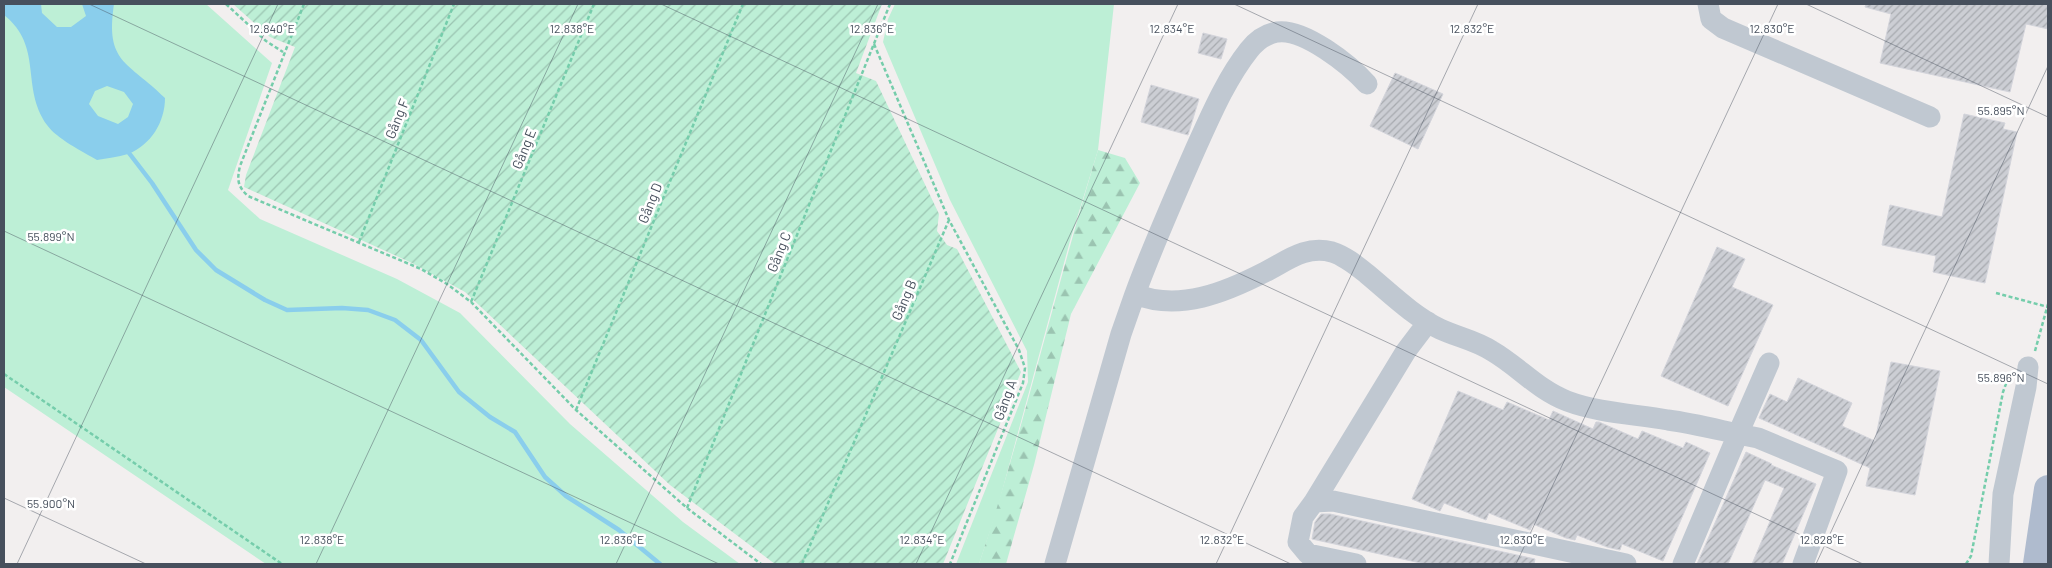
<svg xmlns="http://www.w3.org/2000/svg" width="2052" height="568" font-family="Barlow,sans-serif">
<defs>
<pattern id="forest-firs" width="22" height="20" patternUnits="userSpaceOnUse" patternTransform="scale(1.25)"><rect width="22" height="20" fill="#bdefd6"/><path d="M5 1l3.5 6h-7zM16 11l3.5 6h-7z" fill="#9bc4b1"/></pattern>
<pattern id="garden-furrows" width="10" height="10" patternUnits="userSpaceOnUse" patternTransform="scale(1.25)"><rect width="10" height="10" fill="#bdefd6"/><path d="M-1 1l2-2M0 10L10 0M9 11l2-2" fill="none" stroke="#9bc4b1"/></pattern>
<pattern id="building-hatch" width="6" height="6" patternUnits="userSpaceOnUse" patternTransform="scale(1.25)"><rect width="6" height="6" fill="#ccced4"/><path d="M-1 1l2-2M0 6l6-6M5 7l2-2" fill="none" stroke="#a7aaaf"/></pattern>
</defs>
<rect width="100%" height="100%" fill="#f2efef"/>
<path fill="#bdefd6" d="M4 4H206L272 63 228 190 260 219 397 279 460 313 570 424 683 522 740 564H266L4 387Z
M895 4H1114L1098 150 1070 241 997 510 979 564H956L1028 382 1027 351 950 200 883 42 888 19Z"/>
<path fill="url(#forest-firs)" d="M1098 150 1125 158 1140 183 1071 314 1034 465 1006 564H979C1024 428 1056 287 1098 150Z"/>
<path fill="url(#garden-furrows)" d="M233 4H882L856 73 876 81 939 214 937 231 947 245 957 249 1021 372 943 564H775L670 485 465 292 412 263 244 187 246 175 295 47 270 37Z"/>
<path fill="#8aceec" fill-rule="evenodd" d="M4 4H41L42 13 57 27H71L86 16 82 4H114C105 64 128 61 165 98 165 122 151 145 128 154 118 157 107 158 97 160 82 151 57 139 47 125 20 87 44 47 4 15ZM107 86 124 92 133 104 128 117 118 124 98 116 89 104 95 91Z"/>
<g fill="none" stroke-linecap="round" stroke-linejoin="round">
<path stroke="#8aceec" stroke-width="4.5" d="M129 153 152 183 196 250 216 270 265 300 287 310 342 308 368 310 395 320 421 340 459 392 490 417 515 432 545 477 566 496 619 530 660 564"/>
</g>
<path fill="url(#building-hatch)" stroke="#d3d4db" d="M1866 4H2048V29L2026 24 2010 92 1880 63 1891 14 1865 7Z
M1203 33 1227 39 1221 59 1198 53Z
M1395 73 1443 94 1418 149 1370 126Z
M1151 85 1199 99 1188 135 1141 122Z
M1964 114 2005 123 2003 129 2017 132 1985 283 1933 272 1936 256 1882 245 1890 205 1942 217Z
M1717 247 1745 259 1732 287 1773 305 1728 406 1661 376Z
M1891 362 1940 371 1915 495 1866 486 1870 468 1759 418 1770 394 1787 402 1798 378 1852 403 1842 426 1875 441Z
M1458 391 1503 410 1507 402 1549 420 1553 411 1593 429 1596 422H1599L1638 439 1642 431 1683 448 1686 442 1710 453 1663 561 1622 544 1620 550 1607 547 1577 535 1575 540 1566 538 1533 524 1530 530 1489 513 1486 520 1444 503 1440 511 1412 499Z
M1746 452 1772 464 1771 465 1816 484 1782 564H1752L1784 488 1765 480 1728 564H1697Z
M1321 514H1330L1535 559 1534 564H1425L1312 539 1315 522Z"/>
<g fill="none" stroke-linecap="round" stroke-linejoin="round">
<path stroke="#75cdab" stroke-width="2.5" stroke-dasharray="4 2.5" stroke-linecap="butt" d="M226 4 266 41 283 52
M304 4 240 166C237 179 237 186 248 196L421 269 447 284 471 302 576 410 687 508 761 564
M874 44 949 220 1019 350 1025 368 1023 383 950 564
M359 242 454 4
M1996 293 2048 307
M471 302 594 4
M2035 351 2048 304
M4 374 282 564
M576 410 743 4
M687 508 890 4
M802 564 949 220
M1966 564 1971 556 2003 392 2007 381"/>
<path stroke="#c0c8d1" stroke-width="21" d="M1708 4 1711 19 1723 28 1930 117
M1367 84C1350 65 1304 28 1277 32 1266 34 1256 41 1249 50 1226 79 1210 117 1195 150 1174 198 1153 245 1135 294 1179 312 1226 292 1265 272 1287 261 1305 245 1332 252 1345 256 1357 266 1367 274 1390 293 1413 316 1440 329 1457 337 1475 340 1492 351 1518 366 1538 390 1567 401 1599 413 1634 414 1668 420 1691 423 1715 429 1738 434L1683 564
M1769 363 1738 434 1758 438 1837 471 1803 564
M1314 502 1406 351 1428 322
M1055 564 1121 334 1135 294
M1356 564 1308 554 1298 542 1303 517 1314 502 1333 501 1626 564
M1999 564 2003 494 2026 387 2028 367"/>
<path stroke="#afbbce" stroke-width="28" d="M2037 564 2048 489"/>
</g>
<path fill="none" stroke="#47505d" stroke-width="1" stroke-opacity="0.45" d="M89 4 1291 564M661 4 1863 564M1234 4 2048 384M1806 4 2048 117M4 231 719 564M4 498 146 564M17 564 278 4M316 564 578 4M616 564 878 4M916 564 1178 4M1216 564 1478 4M1516 564 1778 4M1816 564 2048 66"/>
<g text-anchor="middle" stroke-width="5" stroke-linejoin="round" paint-order="stroke">
<g font-size="14" fill="#47505d" stroke="#fff">
<text transform="translate(397 119) rotate(-68)" y="5">Gång F</text>
<text transform="translate(524 149) rotate(-68)" y="5">Gång E</text>
<text transform="translate(650 203) rotate(-68)" y="5">Gång D</text>
<text transform="translate(779 252) rotate(-68)" y="5">Gång C</text>
<text transform="translate(904 300) rotate(-67)" y="5">Gång B</text>
<text transform="translate(1005 400) rotate(-70)" y="5">Gång A</text>
</g>
</g>
<g font-size="12" text-anchor="middle" fill="#47505d" stroke="#fff" stroke-width="5" stroke-linejoin="round" paint-order="stroke">
<text x="272" y="33">12.840°E</text>
<text x="572" y="33">12.838°E</text>
<text x="872" y="33">12.836°E</text>
<text x="1172" y="33">12.834°E</text>
<text x="1472" y="33">12.832°E</text>
<text x="1772" y="33">12.830°E</text>
<text x="2001" y="115">55.895°N</text>
<text x="51" y="241">55.899°N</text>
<text x="2001" y="382">55.896°N</text>
<text x="51" y="508">55.900°N</text>
<text x="322" y="544">12.838°E</text>
<text x="622" y="544">12.836°E</text>
<text x="922" y="544">12.834°E</text>
<text x="1222" y="544">12.832°E</text>
<text x="1522" y="544">12.830°E</text>
<text x="1822" y="544">12.828°E</text>
</g>
<rect width="2052" height="568" fill="none" stroke="#47505d" stroke-width="10"/>
</svg>
